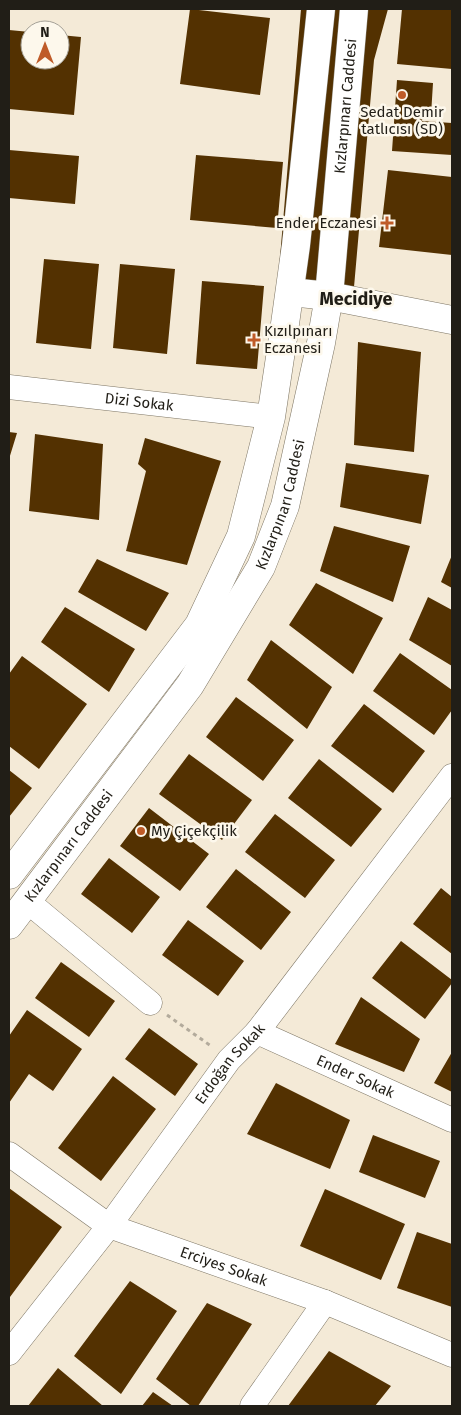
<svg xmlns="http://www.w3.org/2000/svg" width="461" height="1415" font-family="'Fira Sans',sans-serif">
<rect width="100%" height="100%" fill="#f4ead7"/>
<path fill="#533101" d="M190 9 270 18 260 95 180 84Z
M301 9H388L374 60 354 287 278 281Z
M402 9H452V69L397 64Z
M9 30 30 32V60H60V35L81 37 74 115 9 109Z
M397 80 433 83 431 115 423 114 422 121 452 123V155L392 151Z
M9 150 79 156 75 204 9 198Z
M196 155 283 162 277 228 190 220Z
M388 170 452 177V255L379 247Z
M44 259 99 264 91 349 36 343Z
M120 264 175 269 167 354 113 348Z
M202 281 264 286 257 369 196 364Z
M358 342 421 352 414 452 354 445Z
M9 432 17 433 9 459Z
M35 434 103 444 99 520 29 511Z
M145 438 221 461 187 565 126 551 146 471 138 464Z
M346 463 429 475 421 524 340 507Z
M334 526 410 546 393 602 320 571Z
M452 555V588L441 582Z
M97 559 169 593 146 631 78 592Z
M316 583 383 618 353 674 289 625Z
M428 597 452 610V666L409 640Z
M65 607 135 649 109 692 41 642Z
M271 640 332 687 307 729 247 680Z
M400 653 452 690V710L434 735 373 691Z
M22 656 87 704 39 769 9 746V674Z
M236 697 294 740 263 781 206 737Z
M364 704 425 751 393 793 331 746Z
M189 754 252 800 222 840 159 794Z
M319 759 382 809 351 847 288 798Z
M9 770 32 788 9 817Z
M149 808 209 854 180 891 120 846Z
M275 814 335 860 305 898 245 852Z
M109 858 160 897 132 933 81 894Z
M236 869 291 912 261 950 206 907Z
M441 888 452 897V954L413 924Z
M188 920 244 961 218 996 162 955Z
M401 941 452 980V983L425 1019 372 978Z
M61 962 115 1001 89 1037 35 998Z
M361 997 420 1039 404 1072 335 1044Z
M27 1010 82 1049 53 1091 29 1074 9 1103V1036Z
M149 1028 198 1064 175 1096 125 1059Z
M452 1052V1092L434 1083Z
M113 1076 156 1109 101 1181 58 1148Z
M276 1083 350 1120 330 1169 247 1134Z
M373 1135 440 1161 425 1198 359 1172Z
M9 1188 62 1227 10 1297 9 1296Z
M325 1189 405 1224 381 1280 300 1246Z
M417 1232 452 1244V1307L397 1288Z
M130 1281 177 1311 121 1394 74 1356Z
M207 1303 252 1324 198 1406H191L156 1379Z
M329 1351 391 1386 375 1406H288Z
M58 1368 103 1406H28Z
M153 1392 173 1406H142Z"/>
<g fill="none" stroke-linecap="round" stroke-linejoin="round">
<defs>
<g id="minor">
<path id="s1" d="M9 387 271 417"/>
<path d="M27 901 150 1003"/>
<path id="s2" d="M257 1032 452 1120"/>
<path id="s3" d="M9 1154 109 1226 325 1302 452 1355"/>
<path id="s4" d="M9 1353 109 1226 229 1060 257 1032 452 776"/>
<path d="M252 1406 325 1302"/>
</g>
<path id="tertiary" d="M290 292 329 296 452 320"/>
<g id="primary">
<path d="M9 875 199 625 241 536 271 417 284 331 296 245 321 9"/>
<path id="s5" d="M9 925 190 685 261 567 285 506 321 343 329 296 354 9"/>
</g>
</defs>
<use href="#minor" stroke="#7e7665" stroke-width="25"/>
<use href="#tertiary" stroke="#7e7665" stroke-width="29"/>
<use href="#primary" stroke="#7e7665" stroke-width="29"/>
<path stroke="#b3ab9c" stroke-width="3" stroke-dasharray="4 4" stroke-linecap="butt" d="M167 1015 211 1046"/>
<use href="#minor" stroke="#fff" stroke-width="24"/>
<use href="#tertiary" stroke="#fff" stroke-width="28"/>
<use href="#primary" stroke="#fff" stroke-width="28"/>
</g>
<g fill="#bf5b28" stroke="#fdf8ec" stroke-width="2">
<circle cx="402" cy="95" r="5"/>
<path d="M384.5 215.5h5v5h5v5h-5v5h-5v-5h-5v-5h5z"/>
<path d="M251.5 332.5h5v5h5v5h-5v5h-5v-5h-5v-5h5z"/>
<circle cx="141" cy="831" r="5"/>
</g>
<g text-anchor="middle" stroke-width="5" stroke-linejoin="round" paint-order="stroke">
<g font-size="15" fill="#211e17" stroke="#fdf8ec">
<text dy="5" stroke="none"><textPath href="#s5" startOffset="909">Kızlarpınarı Caddesi</textPath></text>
<text dy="5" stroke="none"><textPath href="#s1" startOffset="131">Dizi Sokak</textPath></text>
<text dy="5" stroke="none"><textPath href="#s5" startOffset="504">Kızlarpınarı Caddesi</textPath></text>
<text dy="5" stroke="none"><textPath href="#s5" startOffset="99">Kızlarpınarı Caddesi</textPath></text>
<text dy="5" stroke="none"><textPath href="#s4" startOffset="364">Erdoğan Sokak</textPath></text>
<text dy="5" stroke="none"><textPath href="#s2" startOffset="108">Ender Sokak</textPath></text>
<text dy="5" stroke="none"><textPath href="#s3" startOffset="245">Erciyes Sokak</textPath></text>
</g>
<g font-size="15" fill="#211e17" stroke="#fdf8ec" text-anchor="start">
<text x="402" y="117" text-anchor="middle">Sedat Demir<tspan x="402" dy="17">tatlıcısı (SD)</tspan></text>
<text x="377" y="228" text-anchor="end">Ender Eczanesi</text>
<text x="264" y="336">Kızılpınarı<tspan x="264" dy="17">Eczanesi</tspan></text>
<text x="151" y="836">My Çiçekçilik</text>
</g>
<g font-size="18" font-weight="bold" fill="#211e17" stroke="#fdf8ec">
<text x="356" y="305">Mecidiye</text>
</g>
</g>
<rect width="461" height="1415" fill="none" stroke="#211e17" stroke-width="20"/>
<g transform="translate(45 45)"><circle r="24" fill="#fdf8ec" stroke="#a5a197"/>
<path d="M0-4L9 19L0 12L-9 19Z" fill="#bf5b28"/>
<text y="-8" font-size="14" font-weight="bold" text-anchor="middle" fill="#211e17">N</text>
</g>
</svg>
